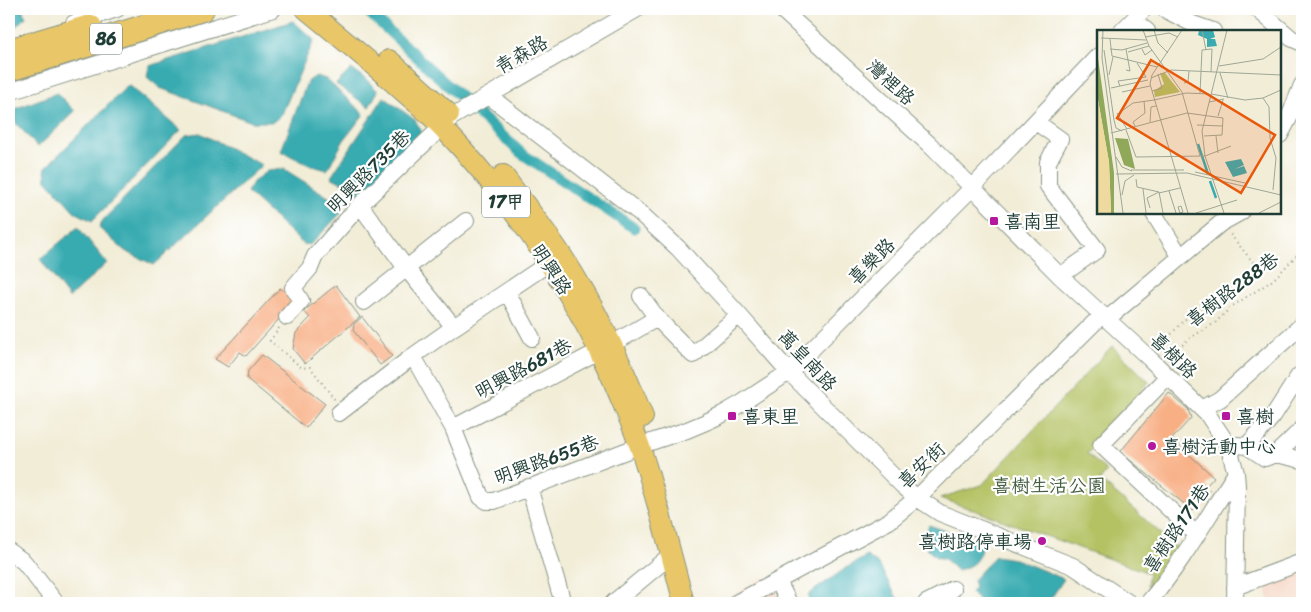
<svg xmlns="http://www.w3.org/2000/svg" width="1311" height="612" font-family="Sriracha,'LXGW WenKai TC',sans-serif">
<rect width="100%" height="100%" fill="#fff"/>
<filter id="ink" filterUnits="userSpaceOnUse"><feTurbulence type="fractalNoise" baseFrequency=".02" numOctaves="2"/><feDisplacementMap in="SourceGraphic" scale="10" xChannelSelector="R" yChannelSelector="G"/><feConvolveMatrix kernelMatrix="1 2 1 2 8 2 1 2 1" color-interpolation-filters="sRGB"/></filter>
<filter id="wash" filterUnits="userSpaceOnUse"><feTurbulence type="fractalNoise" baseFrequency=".0096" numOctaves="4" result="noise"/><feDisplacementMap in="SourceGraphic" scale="20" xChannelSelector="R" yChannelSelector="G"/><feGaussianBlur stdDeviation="1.12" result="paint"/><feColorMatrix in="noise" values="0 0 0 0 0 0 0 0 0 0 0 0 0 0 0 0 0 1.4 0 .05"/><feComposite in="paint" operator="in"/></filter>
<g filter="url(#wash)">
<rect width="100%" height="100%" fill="#f2edd7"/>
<path fill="#f4d3c0" d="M1302 565V602L1299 603H1269L1267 588 1271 577Z
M763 578 775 589 782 603H720Z"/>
<path fill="#b4c264" stroke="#6a804c" d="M1112 346 1149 382 1087 454 1107 471 1100 480 1182 552 1155 589 1147 586 1149 573 940 498 982 485Z"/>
<path fill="#39abb1" stroke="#2c7472" d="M9 9H24L23 12 26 17 14 28 9 24Z
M293 21 314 40 282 114 273 122H252L160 88 147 77 149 66Z
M351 69 366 79 378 91 369 107 336 84Z
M316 76 326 79 364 114 344 140 327 170 309 165 281 151 307 82Z
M128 85 181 130 92 221 75 212 46 180 45 168Z
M57 93 75 111 38 147 9 116V111Z
M384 97 415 120 422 132 360 197 346 185 331 177Z
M200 133 262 165 154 265 125 251 99 228 103 220 186 135Z
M284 169 330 198 343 211 310 245 303 244 247 192 254 181 267 171Z
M78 227 107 263 69 298 40 259Z
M929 525 983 544C977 562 976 564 957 571L945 559 936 557 928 550 924 536Z
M867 556 879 565 900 603H808L809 594 846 568Z
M995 556 1015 559 1064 579 1048 603H981L971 593 975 587 973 580Z"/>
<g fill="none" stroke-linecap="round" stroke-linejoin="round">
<path stroke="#39abb1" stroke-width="11" d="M365 9 521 153 634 228"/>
</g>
<g id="blocks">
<path fill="#f8af84" d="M336 285 360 317 305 364 293 349 296 333 310 318 304 311Z
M280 288 296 300 246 356 240 352 228 367 215 359Z
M362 317 392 356 380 365 353 330 354 324Z
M262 355 325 404 306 428 247 379 248 371Z
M1169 393 1188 409 1191 418 1172 439 1214 477 1206 486 1210 490 1193 511 1120 452Z"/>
</g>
</g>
<g filter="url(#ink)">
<use href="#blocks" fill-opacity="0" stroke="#889586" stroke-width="1"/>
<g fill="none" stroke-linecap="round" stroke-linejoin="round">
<defs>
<path id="minor" d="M781 9 930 145 1060 276 1149 358 1208 415 1228 445 1236 473 1237 486 1235 603
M1164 9 1193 24 1213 31
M1257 9 1291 38 1302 43
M1133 20 1147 31
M74 23 117 9
M1122 31 1144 9
M9 92 273 9
M489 96 641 214 678 248 739 315 789 372 903 486 917 498 940 513 1073 566 1129 603
M1036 122 1060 139 1048 162V186L1097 250 1060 276
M1280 135 1289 118 1302 85
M360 205 406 268 454 327
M1153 212 1180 256
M549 263 454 327 413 356 453 428 481 497 487 501H494L639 446 687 430 706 422 723 414 742 403 789 372 973 187 1098 56
M507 292 532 338
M641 296 657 318 693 355 739 315
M364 302 466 221
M287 317 301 301 293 288 310 268 315 256 360 205 452 117 637 9
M1107 319 1221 223 1241 212
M1168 376 1101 445 1197 535
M1202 409 1220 399 1302 325
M339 413 413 356
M453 428 612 344 657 318
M1237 445 1247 446 1265 458 1276 454 1302 460
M1247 446 1273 416 1298 377 1302 373
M1276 454 1302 429
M529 487 563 603
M9 551 24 562 56 603
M778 581 789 603
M1235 587 1302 562
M613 603 671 555
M736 603 876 528 889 521 917 498 1102 315
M926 603 953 589
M1148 603C1181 564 1208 516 1236 473"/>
<path id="major" d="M306 9C339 36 372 63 404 92 417 103 431 115 443 128 513 202 571 287 613 380 622 402 632 424 640 447 657 498 670 551 684 603
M389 60 449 114
M503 175C523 202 544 228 562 256 595 306 621 361 643 417"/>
<path id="highway" d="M9 51 90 27
M9 69 202 9"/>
</defs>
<use href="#minor" stroke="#889586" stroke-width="18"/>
<use href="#major" stroke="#889586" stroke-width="22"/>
<use href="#highway" stroke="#889586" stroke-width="26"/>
<path stroke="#889586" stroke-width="2" stroke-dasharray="1 4" stroke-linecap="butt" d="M279 328 270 341 302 368 310 367 335 400
M1158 349 1183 321 1231 285 1257 267 1229 233
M1169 360 1188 339 1215 323 1231 307 1273 280 1299 253"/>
<use href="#minor" stroke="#fff" stroke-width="16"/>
<use href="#major" stroke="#e9c769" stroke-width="20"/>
<use href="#highway" stroke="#e9c769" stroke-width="24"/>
</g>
</g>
<g fill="#b5179e" stroke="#fff" stroke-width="2">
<rect x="989" y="216" width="10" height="10" rx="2.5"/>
<rect x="727" y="411" width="10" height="10" rx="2.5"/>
<rect x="1221" y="411" width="10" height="10" rx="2.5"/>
<circle cx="1152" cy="446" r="5"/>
<circle cx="1042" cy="541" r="5"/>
</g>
<g text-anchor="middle" stroke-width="4.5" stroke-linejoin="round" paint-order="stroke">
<g fill="#fff" stroke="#627771" stroke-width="1">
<rect x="90" y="23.5" width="32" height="31" rx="4"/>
<rect x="482" y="186.5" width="48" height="31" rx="4"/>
</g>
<g font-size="18" font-weight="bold" fill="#1f3d34">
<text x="106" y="45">86</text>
<text x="506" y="208">17甲</text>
</g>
<g font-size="19" fill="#1f3d34" stroke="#fff">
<text transform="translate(521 54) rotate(-30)" y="7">青森路</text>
<text transform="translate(891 82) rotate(42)" y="7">灣裡路</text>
<text transform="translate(368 171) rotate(-45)" y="7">明興路735巷</text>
<text transform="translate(871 261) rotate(-45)" y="7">喜樂路</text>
<text transform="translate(552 269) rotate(57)" y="7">明興路</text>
<text transform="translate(1232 289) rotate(-37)" y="7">喜樹路288巷</text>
<text transform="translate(1174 355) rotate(44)" y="7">喜樹路</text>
<text transform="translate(808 360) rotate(47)" y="7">萬皇南路</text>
<text transform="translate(523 368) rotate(-28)" y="7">明興路681巷</text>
<text transform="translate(546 459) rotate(-20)" y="7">明興路655巷</text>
<text transform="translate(921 465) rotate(-44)" y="7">喜安街</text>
<text transform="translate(1176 528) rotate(-56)" y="7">喜樹路171巷</text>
</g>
<g font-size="19" fill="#1f3d34" stroke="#fff" text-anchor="start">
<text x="1004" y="228">喜南里</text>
<text x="742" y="423">喜東里</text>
<text x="1236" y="423">喜樹</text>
<text x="1162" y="453">喜樹活動中心</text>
<text x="1032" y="548" text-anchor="end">喜樹路停車場</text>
</g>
<g font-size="19" fill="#445e40" stroke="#fff">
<text x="1049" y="492">喜樹生活公園</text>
</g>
</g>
<g transform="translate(1097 30)">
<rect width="184" height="184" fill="#f2edd7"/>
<path d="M63 43H68L83 62 58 67 57 61 67 54Z" fill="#b4c264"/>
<path d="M0 21 17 143V183H14L12 132 0 64ZM18 108 31 109 38 139 27 135Z" fill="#8fa85a"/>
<path d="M0 64 12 132 14 183H0Z" fill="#eeda9e"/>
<path d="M116 0 118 7 113 9H118L120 16 110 17V9L101 5 102 1ZM144 129 147 135 138 139 147 136 150 143 136 147 128 132Z" fill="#39abb1"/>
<path fill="none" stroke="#39abb1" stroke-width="2.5" d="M101 114 111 144M113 151 119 168"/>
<path fill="none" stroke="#9ea796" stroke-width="1" d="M6 0 5 28 26 183M46 0 52 16 85 62 103 126M57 0 61 13 71 23M85 0 55 45 53 54 91 183M105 0 109 20M48 7 72 3 81 7M4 8 49 10M13 9 15 26 60 37M13 19 25 20 50 13M45 19 48 25 55 20M7 20 17 90 19 98 25 101M31 22 52 16M40 33 49 47M122 36 166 29 184 17M29 40 33 41 29 19M123 43 131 68M12 45 16 27M54 48 74 40 184 45M87 53 91 52 92 41M23 56 21 51 49 47M14 58 51 50M55 61 65 58 61 44M25 62 53 56M103 63 105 20 115 19 114 42M114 64 148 70 166 68 172 77 173 108 179 128 176 160M166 68 184 60M57 70 89 63 112 64M112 72 127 69M20 83 30 99M22 83 36 73 57 70M121 86 126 70M53 92 54 77 59 76M100 95 125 96M38 96 36 92 48 83 47 71M29 100 39 127 108 126 134 116M14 103 90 83 126 88 125 105 107 106M119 106 121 123M19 127 25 137 35 141M34 140H87M98 142 148 153M19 144 90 143 184 165M39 149 40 157 62 162 66 183M46 159 49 183M72 161 79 183M62 163 83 158M25 165 28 151 37 145M53 178 50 168 62 162M83 183 86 182 84 176 81 177 83 183M99 183 140 170M127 183 108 126 105 101 130 0M162 183 184 172"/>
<path fill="#e8590c" fill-opacity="0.15" stroke="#e8590c" stroke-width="2.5" d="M54 30 178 105 144 163 20 88Z"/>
<rect width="184" height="184" fill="none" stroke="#1f3d34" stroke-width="2.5"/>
</g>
<rect width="1311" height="612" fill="none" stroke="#fff" stroke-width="30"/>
</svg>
